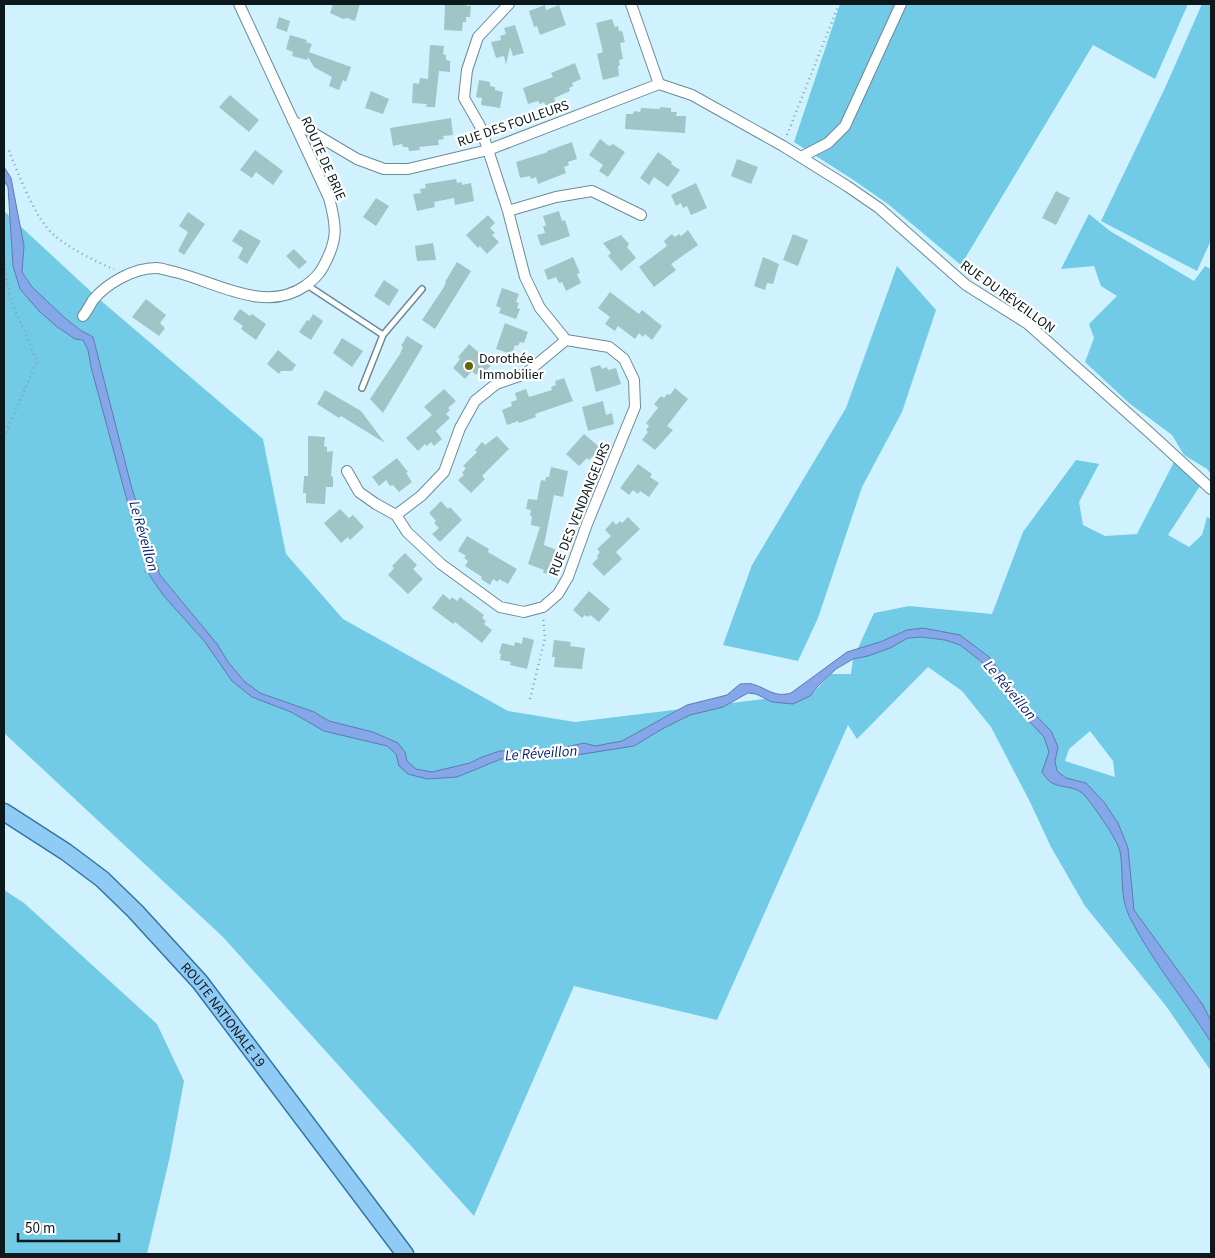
<svg xmlns="http://www.w3.org/2000/svg" width="1215" height="1258" font-family="'Source Sans 3',sans-serif">
<rect width="100%" height="100%" fill="#d0f2fe"/>
<path fill="#71cae6" fill-rule="evenodd" d="M840 4H1188L1155 79 1093 45 961 265 888 204 852 179 794 142Z
M1202 4H1211V240L1197 271 1101 221 1165 88Z
M4 211 99 299 263 439 286 554 343 619 508 711 575 722 813 693 831 674H851L853 659 874 613 909 606 992 614 1023 532 1076 460 1099 464 1079 502 1083 525 1105 536 1137 534 1175 460 1200 486 1168 535 1189 547 1202 535 1207 517 1211 519V1071L1166 1006 1085 906 1051 847 1030 802 991 727 962 691 928 667 857 739 848 725 717 1020 574 986 474 1216 223 937 4 733ZM1090 731 1113 761 1115 777 1065 761 1069 749Z
M1089 214 1110 231 1194 281 1205 266 1211 269V474L1207 469 1184 455 1172 435 1129 403 1085 362 1094 338 1089 324 1117 296 1101 286 1094 266 1061 269Z
M897 266 936 310 902 412 862 487 818 618 798 661 723 645 752 565 846 408Z
M4 890 24 903 157 1024 184 1081 170 1156 147 1254H4Z"/>
<path fill="#85a6e9" stroke="#607bac" d="M4 167 11 178 24 246 22 272 32 287 65 318 80 330 93 337 132 489 160 575 217 644 228 662 245 682 260 693 314 712 329 721 373 732 398 743 405 752 407 761 416 769 432 772 470 763 482 757 500 751 553 750 584 743 595 746 622 741 687 705 727 695 740 684C744 684 749 683 752 684 767 688 774 698 791 693L847 652 880 642 907 630 923 628 960 635 989 657 1026 705 1051 731 1058 747 1055 761 1057 771 1066 778 1086 783 1104 802 1118 823 1128 848 1134 910 1203 1005 1211 1021V1042C1185 1001 1153 962 1130 918 1119 896 1124 874 1120 851 1117 839 1095 808 1086 797 1077 785 1064 789 1052 783 1048 781 1045 776 1042 772L1049 752 1044 737 1026 718 982 662 960 645 945 640 921 637 908 638 890 648 868 656 853 659 836 669 818 686 810 696 793 704 772 702 756 694 748 693 723 707 690 715 662 729 634 746 551 759 522 756 501 759 457 777 427 779 408 774 399 766 396 754 387 746 324 731 291 712 252 697 232 681 205 642 163 595 150 576 131 515 91 367 88 350 83 340 75 339 56 326 39 311 20 289 13 266 8 187 4 181Z"/>
<path fill="#a1c5c6" d="M333 4H360L355 21 347 18 343 19 330 13Z
M452 4H466V6H471L470 17H466V22H463L462 31 444 30 445 5H452Z
M545 5 546 10 559 5 566 25 540 35 537 26 534 27 529 11Z
M279 17 290 21 287 32 276 28Z
M612 19 615 27 618 26 619 31H622L625 42 620 43 623 59 619 60 620 65 618 66 619 76 603 80 597 54 603 52 596 23Z
M515 25 524 53 513 56 510 47 506 65 504 56 496 58 491 42 501 40 500 36 506 34 504 28Z
M290 35 307 40 306 42 312 44 309 52 351 67 346 82 343 80 339 90 329 86 332 77 314 67 308 57 307 60 292 56 293 52 286 49Z
M430 45 444 46 443 54 446 55V60L450 61V72L439 71 435 107H426L427 104 412 103 413 83 419 84 420 78 428 79Z
M575 63 581 79 572 83 573 86 569 88 570 91 554 98 556 103 546 106 544 102 540 104 538 101 528 104 523 88 553 77 551 73Z
M479 80 490 82V86L495 87V90L503 92 500 108 481 105 482 98 476 97Z
M371 91 389 99 383 114 365 108Z
M230 95 259 120 249 132 219 107Z
M660 107 671 108V112H677L676 116H686L685 133 625 129 626 114H633L634 111 640 112 641 108 660 109Z
M451 118 453 135 443 136 444 139 438 140 439 145 419 147 420 150 409 151 408 147H403L402 144 393 146 390 128Z
M600 139 609 146 613 144 625 152 608 177 599 171 603 165 589 155Z
M572 142 577 159 568 162 569 165 564 167 566 173 538 184 536 177 531 179 530 176 520 178 516 162 548 152 547 151Z
M255 150 283 171 273 185 256 172 252 178 240 170Z
M658 152 672 162 671 164 680 170 668 187 654 177 649 185 640 178Z
M737 159 758 167 751 184 731 176Z
M456 179 457 183 462 182V185L471 183 474 201 455 205 454 198 434 202 435 207 417 211 413 194 421 193 420 189 426 188 425 184Z
M696 183 707 208 691 215 687 206 683 208 681 203 676 206 671 195Z
M1056 191 1070 198 1056 225 1042 218Z
M376 198 389 206 376 226 363 217Z
M559 211 562 221 565 220 570 236 541 246 537 235 545 233 543 226H546L543 216Z
M188 212 205 224 184 255 178 251 188 232 179 226Z
M488 215 495 223 490 228 495 233 492 235 499 242 487 254 480 246 478 248 466 235Z
M240 229 261 241 247 264 238 258 243 248 232 241Z
M688 230 698 245 671 264 676 270 654 287 639 267 667 246 664 241 672 234 675 237 679 234 681 236Z
M793 234 808 240 798 266 783 260Z
M621 235 629 244 627 247 636 258 621 271 608 256 611 253 603 243Z
M433 243 436 260 417 261 415 246Z
M294 249 307 262 299 269 286 256Z
M573 257 580 273 577 274 581 283 566 291 562 282 559 283 556 277 548 280 544 270Z
M763 257 779 264 773 284 767 283 765 290 754 286Z
M457 262 471 271 435 329 422 320 442 290 446 283 445 282Z
M384 280 399 290 389 306 374 296Z
M502 288 519 294 516 302 519 303 517 308 520 309 516 319 499 313 501 308 496 306Z
M610 292 639 314 642 310 662 326 652 340 645 334 643 337 639 333 635 339 618 326 615 331 605 324 610 317 598 308Z
M146 299 166 315 160 323 165 328 159 336 132 317Z
M240 309 250 316 252 314 266 324 256 340 241 329 243 326 233 319Z
M313 314 323 321 311 340 299 332 307 320 309 321Z
M505 323 528 332 524 343 520 342 518 346 515 345 512 354 496 349Z
M407 336 423 346 383 413 370 399 400 354 403 347 401 346Z
M342 338 363 351 352 367 333 353Z
M469 344 492 364 484 373 480 370 476 375 472 371 465 379 453 368 460 359 458 357Z
M278 350 296 365 292 371H281L279 374 267 364Z
M600 365 602 369 607 367 608 370 616 368 621 384 596 392 590 368Z
M564 378 573 401 535 414 536 417 519 423 518 421 507 425 502 410 512 406 511 402 517 400 515 393 526 389 529 397 552 390 551 387 556 385 555 381Z
M675 388 688 399 667 426 673 430 655 450 642 440 648 432 646 430 649 426 646 423 658 408 654 404 661 396 664 398 667 394 670 395Z
M444 389 456 401 448 408 450 410 446 414 450 418 436 431 442 439 434 446 431 442 427 446 425 444 418 451 406 438 432 415 424 407Z
M325 390 361 411 385 443 341 416 339 418 317 404Z
M603 401 606 415 612 413 614 424 588 431 582 407Z
M584 434 603 450 595 458 593 456 589 460 587 458 579 466 566 454Z
M308 436 325 437 324 446 327 447V452L333 451 331 476 333 477V487H326L325 504 306 503V493H303L304 476H308Z
M497 436 509 449 482 476 485 479 471 493 458 480 464 475 462 473 466 468 463 466 477 452 475 450 482 442 485 445Z
M397 458 408 472 406 473 412 482 399 492 393 485 390 486 386 480 379 486 372 477Z
M638 464 652 474 650 477 659 483 649 497 640 491 638 494 633 490 629 495 620 488Z
M551 467 568 471 563 497 554 495 544 545 562 552 554 575 543 573 544 570 528 564 540 527 531 525 532 516H530L531 510 526 509 528 499 537 500 541 480 545 481 546 477H549Z
M441 501 448 509 450 507 462 520 440 542 432 534 439 528 434 523 436 521 429 513Z
M340 509 349 518 353 515 364 527 350 540 348 537 341 543 324 523Z
M628 517 640 529 616 552 622 559 604 576 592 564 598 558 597 556 600 552 597 549 611 536 605 530 613 521 616 525 620 521 622 523Z
M467 536 489 549 488 552 517 569 508 584 499 579 498 582 493 579 490 585 481 579 482 577 465 566 468 561 464 558 466 556 458 551Z
M405 553 417 565 413 569 423 579 408 594 388 575 394 568 392 566Z
M589 591 610 609 599 622 590 615 588 617 585 615 582 618 573 610Z
M443 594 450 600 452 597 457 601 460 597 484 615 482 618 486 621 484 624 492 630 482 643 455 622 453 624 432 608Z
M523 637 534 640 527 669 510 665 511 662 500 660 501 654 499 653 502 643 514 646 515 642 522 644Z
M554 640 571 642 570 646 585 648 582 669 554 667 555 657H552Z"/>
<g fill="none" stroke-linecap="round" stroke-linejoin="round">
<defs>
<path id="lane" d="M307 285 383 335
M362 388 383 335 422 289"/>
<path id="street" d="M631 4 659 84
M659 84 692 95 783 146 847 186 879 208 966 285 1028 324 1150 433 1211 489
M293 121 357 159 384 169H408L488 150 659 84
M801 157 828 143 845 126 901 4
M508 211 556 197 592 191 641 215
M83 316C87 311 90 305 93 300 107 283 134 268 156 268 162 268 169 271 175 272 216 282 265 314 305 286 313 280 318 276 323 267 338 240 337 227 329 198L239 4
M347 471 359 492 376 504 396 515 407 532 441 564 500 607 524 612 543 607 558 594 568 577 587 524 635 407 634 380 624 359 609 347 566 340 540 308 525 277 508 211 488 150 480 126 464 98 467 70 478 37 509 4
M396 515 421 496 444 472 460 428 475 401 496 384 525 374 566 340"/>
<g id="primary">
<path id="s1" d="M4 812 66 852 102 879 135 911 200 982 405 1254"/>
</g>
</defs>
<use href="#lane" stroke="#6b8b95" stroke-width="8"/>
<use href="#street" stroke="#6b8b95" stroke-width="12"/>
<use href="#primary" stroke="#3176a3" stroke-width="19"/>
<path stroke="#87a2ab" stroke-width="2.5" stroke-dasharray="1 4" stroke-linecap="butt" d="M787 135 839 4
M4 149 9 151C19 175 35 219 54 235 69 248 96 262 114 269
M4 264 11 301 37 361 4 437
M144 572 161 566
M530 699 545 638 543 618"/>
<use href="#lane" stroke="#fff" stroke-width="5"/>
<use href="#street" stroke="#fff" stroke-width="10"/>
<use href="#primary" stroke="#8fcbf4" stroke-width="16"/>
</g>
<circle fill="#626706" stroke="#fff" stroke-width="2" cx="469" cy="366" r="5"/>
<g text-anchor="middle" stroke-width="4.5" stroke-linejoin="round" paint-order="stroke">
<g font-size="14" fill="#0b181c" stroke="#fff">
<text transform="translate(513 123) rotate(-19)" y="5">RUE DES FOULEURS</text>
<text transform="translate(324 158) rotate(66)" y="5">ROUTE DE BRIE</text>
<text transform="translate(1008 296) rotate(36)" y="5">RUE DU RÉVEILLON</text>
<text transform="translate(579 509) rotate(-68)" y="5">RUE DES VENDANGEURS</text>
<text dy="5" stroke="none"><textPath href="#s1" startOffset="301">ROUTE NATIONALE 19</textPath></text>
</g>
<g font-size="14" fill="#0b181c" stroke="#fff" text-anchor="start">
<text x="479" y="363">Dorothée<tspan x="479" dy="16">Immobilier</tspan></text>
</g>
<g font-size="15" font-style="italic" fill="#0a2773" stroke="#fff">
<text transform="translate(144 536) rotate(74)" y="5">Le Réveillon</text>
<text transform="translate(1010 690) rotate(50)" y="5">Le Réveillon</text>
<text transform="translate(541 753) rotate(-4)" y="5">Le Réveillon</text>
</g>
</g>
<rect width="1215" height="1258" fill="none" stroke="#0b181c" stroke-width="10"/>
<path d="M18 1233v8h101v-8" fill="none" stroke="#0b181c" stroke-width="2.5"/>
<text x="25" y="1233" font-size="15" fill="#0b181c" stroke="#ffffff" stroke-width="4" paint-order="stroke">50 m</text>
</svg>
